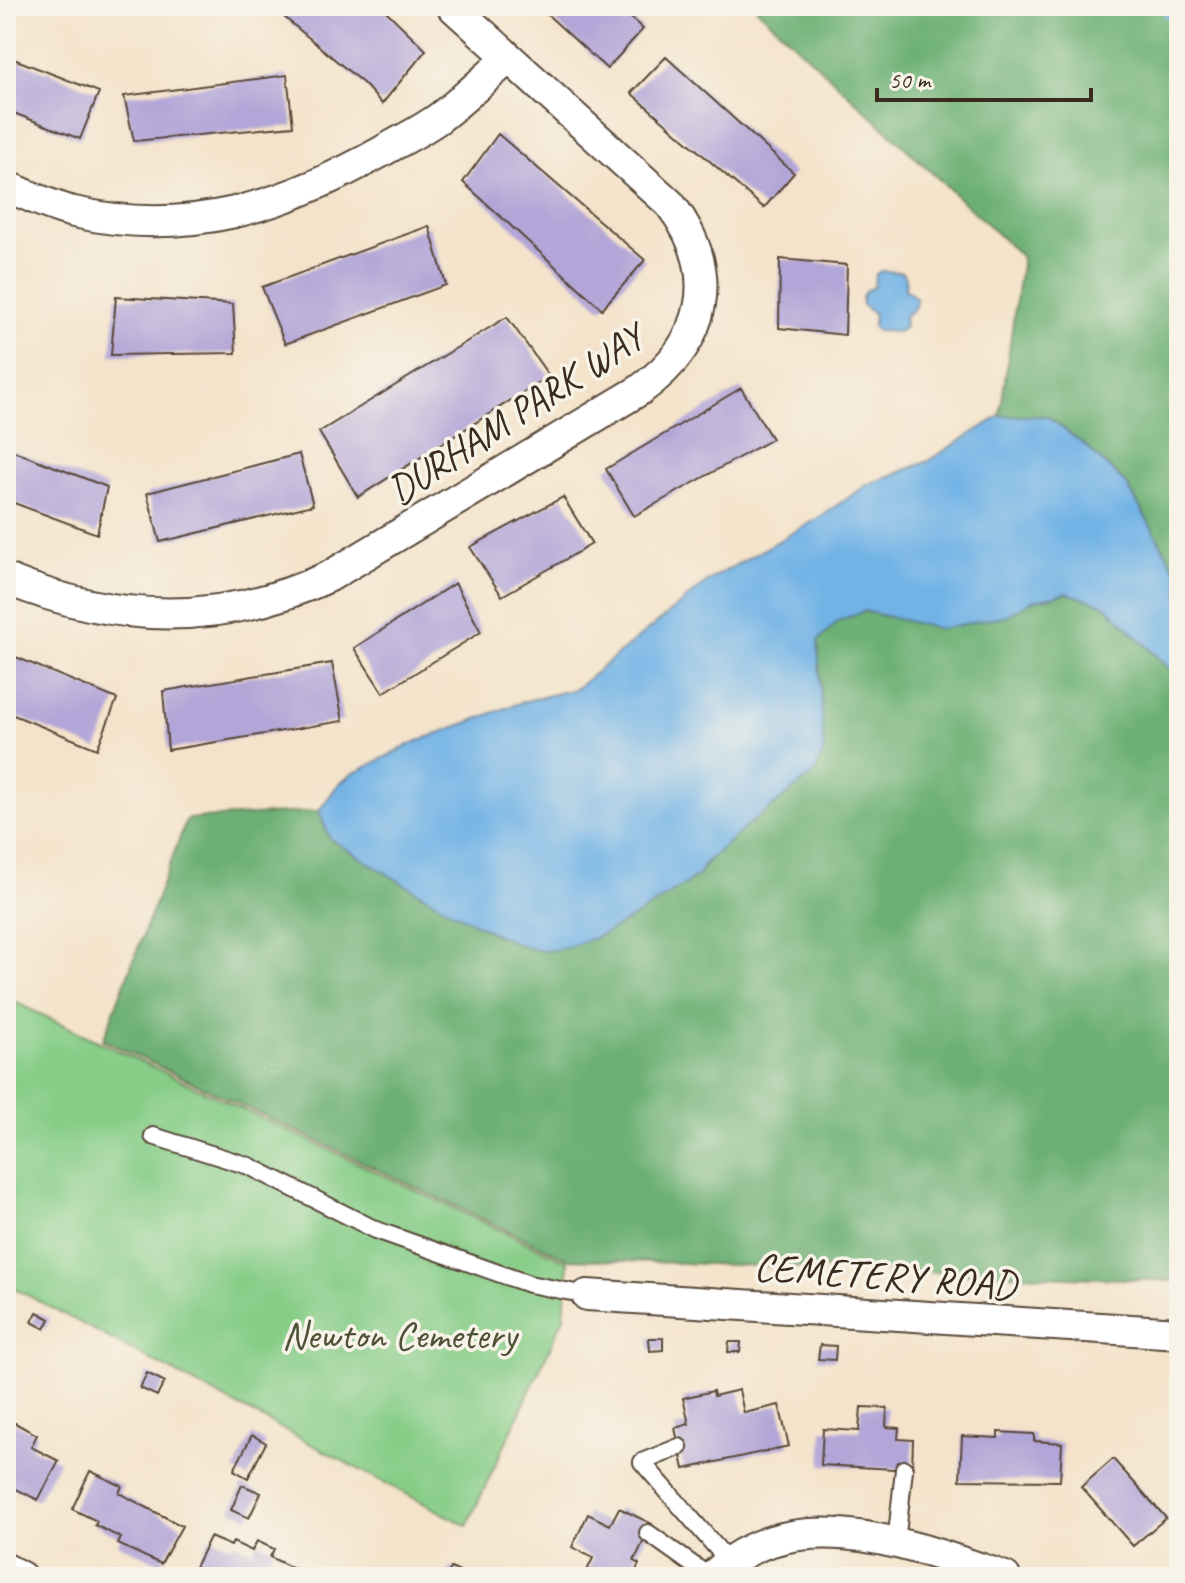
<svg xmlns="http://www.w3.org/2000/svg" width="1185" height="1583" font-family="Caveat,sans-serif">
<rect width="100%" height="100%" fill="#f7f3e8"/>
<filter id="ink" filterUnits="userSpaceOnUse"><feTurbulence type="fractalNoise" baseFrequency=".0125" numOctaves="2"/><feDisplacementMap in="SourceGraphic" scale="16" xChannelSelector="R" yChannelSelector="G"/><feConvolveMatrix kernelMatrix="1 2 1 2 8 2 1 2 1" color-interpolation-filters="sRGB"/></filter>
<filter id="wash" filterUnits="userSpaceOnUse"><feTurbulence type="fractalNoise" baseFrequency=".006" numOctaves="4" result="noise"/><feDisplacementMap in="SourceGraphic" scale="32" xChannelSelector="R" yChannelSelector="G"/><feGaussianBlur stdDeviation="1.8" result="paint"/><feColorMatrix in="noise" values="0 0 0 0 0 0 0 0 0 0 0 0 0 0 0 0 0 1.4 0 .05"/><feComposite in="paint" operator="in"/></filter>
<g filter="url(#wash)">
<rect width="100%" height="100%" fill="#f4e3ca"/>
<path fill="#87cd88" stroke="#617c53" stroke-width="2" d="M6 998 568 1262 564 1317 467 1526 6 1284Z"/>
<path fill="#6db074" stroke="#546d49" stroke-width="2" d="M754 6H1179V575L1127 485 1088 448 1047 416H1000L1022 257Z
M1067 593 1104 604 1179 678V1281L568 1259 103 1040 187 819 319 811 330 839 495 935 593 939 698 876C716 841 781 800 814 774L820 694 818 641 838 621 864 611 899 619 1008 615 1032 601Z"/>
<path fill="#72b3e6" stroke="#566e82" stroke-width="2" d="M881 271 902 272 906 277 905 289 916 298C916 309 913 311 904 316L905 327 899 332 877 331 873 326 874 314 862 305C861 294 864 291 874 287L875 275Z
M1000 416H1047L1088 448 1127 485 1179 575V678L1105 605 1067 593 1032 601 1008 615 940 629 864 611 838 621 818 641 824 751 814 774 746 827 704 864 698 876C651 905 602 945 546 951 514 954 364 860 330 839L319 811 337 786 352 774 413 743 522 702 575 689 711 579 817 519 867 485 926 462Z"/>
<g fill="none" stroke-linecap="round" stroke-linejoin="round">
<path stroke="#72b3e6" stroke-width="30" d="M1176 6 1179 8"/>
</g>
<g id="blocks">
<path fill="#b2a5d7" d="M271 6H381L426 50 382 104 364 84Z
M538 6H618L643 29 607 69Z
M6 56 99 92 80 139 6 110Z
M666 57 794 173 764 208 631 93Z
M287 75 293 126 134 141 124 96Z
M498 134 645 260 602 309 463 182Z
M429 226 446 285 285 344 262 287Z
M780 259 847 265 845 335 779 328Z
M116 297 233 304 236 353 111 355Z
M507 317 549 376 358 497 319 432Z
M741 388 772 439 634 516 606 469Z
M6 448 107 487 97 534 6 500Z
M299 454 313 505 160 542 147 493Z
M563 497 592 544 502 596 470 547Z
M455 583 481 632 383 693 354 648Z
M6 653 117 699 97 749 6 712Z
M332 663 343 721 168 750 163 691Z
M37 1312 50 1319 45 1329 32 1322Z
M649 1338H663V1350L650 1351Z
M729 1342H741L740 1352H728Z
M820 1345 836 1346 835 1360 818 1359Z
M147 1373 165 1382 157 1396 140 1388Z
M739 1390 744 1413 779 1405 789 1446 684 1469 675 1428 689 1424 683 1398 713 1391 714 1396Z
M861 1407 887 1408 886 1427 899 1428 898 1439 913 1440 912 1470 821 1465 823 1429 859 1431Z
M15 1423 37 1435 31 1447 59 1461 38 1500 6 1484V1426L12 1429Z
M998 1432 1034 1434V1441L1062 1443 1060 1481 960 1480 962 1436 998 1438Z
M252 1435 266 1443 248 1478 234 1470Z
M1113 1459 1166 1518 1133 1546 1081 1487Z
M90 1471 122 1486 119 1493 182 1526 161 1564 118 1544 121 1538 95 1525 97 1521 72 1509Z
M242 1485 261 1493 249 1518 231 1510Z
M619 1508 652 1524 634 1561 639 1564 633 1577H584L593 1558 572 1547 588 1514 610 1525Z
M210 1537 231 1546 233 1542 252 1551 257 1541 274 1549 270 1557 305 1574 303 1577H194L191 1575Z
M451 1568 462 1573 460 1577H446Z"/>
</g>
</g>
<g filter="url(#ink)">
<use href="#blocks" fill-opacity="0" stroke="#574638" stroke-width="2"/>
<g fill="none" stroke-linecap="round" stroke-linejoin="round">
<defs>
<path id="lane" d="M153 1136 249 1166 376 1230 529 1284 587 1295
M679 1447 642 1462 729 1562
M648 1533 710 1577
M896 1544 904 1469"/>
<path id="street" d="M6 186C28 195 51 207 74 212 187 238 283 207 381 152 400 141 421 131 439 118 463 100 485 78 508 59
M6 579C116 624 221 627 330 576L640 390C708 341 722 272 670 204L452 6
M587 1295 1179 1333
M6 1569 21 1577
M712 1577C792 1497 914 1546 1005 1577"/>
</defs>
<use href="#lane" stroke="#574638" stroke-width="20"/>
<use href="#street" stroke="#574638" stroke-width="34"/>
<use href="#lane" stroke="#fff" stroke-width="16"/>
<use href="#street" stroke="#fff" stroke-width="30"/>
</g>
</g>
<g text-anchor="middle" stroke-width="7" stroke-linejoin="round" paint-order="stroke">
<g font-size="40" fill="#3b2a1e" stroke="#f7f3e8">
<text transform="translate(515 413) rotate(-33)" y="14">DURHAM PARK WAY</text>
<text transform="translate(885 1275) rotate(4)" y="14">CEMETERY ROAD</text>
</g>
<g font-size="40" fill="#4e5338" stroke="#f7f3e8">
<text x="399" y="1348">Newton Cemetery</text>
</g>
</g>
<rect width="1185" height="1583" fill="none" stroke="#f7f3e8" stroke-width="32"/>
<path d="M877 88v12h214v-12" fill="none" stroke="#3b2a1e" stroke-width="4"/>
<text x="889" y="88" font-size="24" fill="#3b2a1e" stroke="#f7f3e8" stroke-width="6" paint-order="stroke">50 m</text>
</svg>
